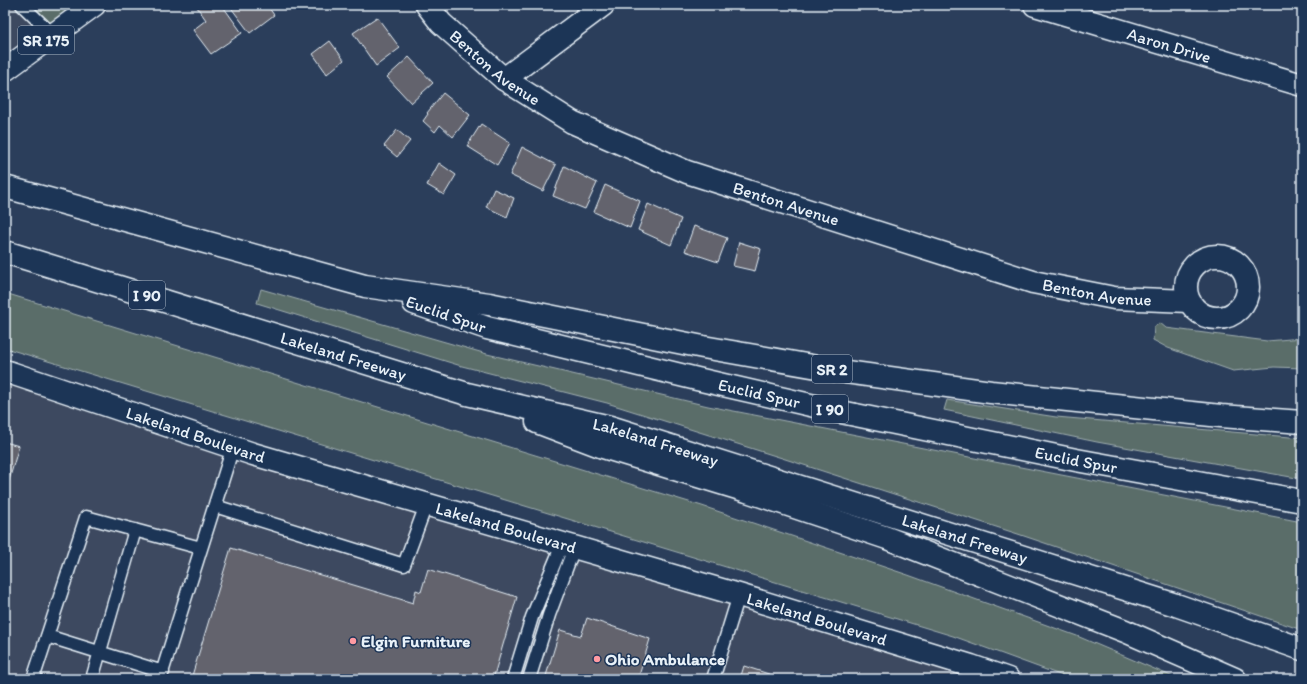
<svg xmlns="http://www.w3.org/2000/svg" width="1307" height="684" font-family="Itim,sans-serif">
<rect width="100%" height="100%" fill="#2b3e5b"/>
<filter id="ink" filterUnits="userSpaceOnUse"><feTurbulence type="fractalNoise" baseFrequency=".025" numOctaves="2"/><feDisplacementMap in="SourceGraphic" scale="8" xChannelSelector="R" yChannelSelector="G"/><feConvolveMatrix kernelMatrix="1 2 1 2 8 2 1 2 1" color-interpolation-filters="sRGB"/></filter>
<g filter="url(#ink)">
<path fill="#3c4960" d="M5 5H22L53 35 5 66Z
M5 371 1008 679H5Z"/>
<path fill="#5a6d69" stroke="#a1afb0" d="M22 5H94L53 35Z
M261 289 487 354 708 406 1302 522V630L1018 534 782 458 607 403 458 365 257 303Z
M5 293 702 506 908 575 1077 636 1178 679H1071L953 636 5 348Z
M1160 323 1166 328 1267 341 1302 338V368L1274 367 1233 371 1168 348 1153 340 1154 327Z
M947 400 1056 417 1302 438V479L1097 442 944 410Z"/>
<path fill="#63646d" stroke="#e8f1f8" d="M200 5H222L242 33 211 54 193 30 206 20 197 7Z
M229 5H267L274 15 250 33Z
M377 17 400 48 376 66 353 33Z
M330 41 344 60 327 74 313 54Z
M409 57 433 83 411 103 387 77Z
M443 93 470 115 453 137 440 125 435 132 423 121 428 114 427 113Z
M481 124 510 143 497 165 467 146Z
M397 130 410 141 397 157 384 146Z
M522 147 556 165 543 191 510 175Z
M439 163 456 175 444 195 427 185Z
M564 166 597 183 585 209 553 196Z
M605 185 640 201 630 228 594 212Z
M494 189 514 198 507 217 486 207Z
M648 204 681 219 671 245 638 230Z
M694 226 727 238 718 262 685 251Z
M739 242 761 249 755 271 733 266Z
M5 442 19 446 5 494Z
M231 548 413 603 416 590 421 592 428 569 517 597 493 679H191Z
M587 618 650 639 638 679H545L560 630 581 636Z
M744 666 784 679H740Z"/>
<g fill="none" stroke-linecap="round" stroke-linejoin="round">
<defs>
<path id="service" d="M22 5 53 35
M215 506 404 565 426 505
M47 636 163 672
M33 679 86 517 201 548
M92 679 135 530
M160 679 233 447
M513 679 532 617 562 545
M529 679 549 615 574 548
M713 679 739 595"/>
<g id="minor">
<path id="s1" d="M427 5 441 23 504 79 572 122 687 172 1033 282 1114 298 1189 301"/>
<path id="s2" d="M1035 5 1302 85"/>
<path d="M504 79 603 5"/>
<circle cx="1217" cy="287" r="31"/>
</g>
<g id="tertiary">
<path id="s3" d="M5 371 253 454 739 595 971 666 1008 679"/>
</g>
<path id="primary" d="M5 70 94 5"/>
<g id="motorway">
<path d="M5 187 365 286 489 304 703 347 846 372 991 392 1221 416 1302 422"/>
<path id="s4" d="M5 252 467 394 610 427 1176 605 1302 649"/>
<path id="s5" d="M414 303 487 328 697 379 841 412 1076 460 1302 501"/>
<path d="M537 422 603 447 747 491 887 538 1125 631 1235 679"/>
</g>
</defs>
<use href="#service" stroke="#e8f1f8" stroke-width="15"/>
<use href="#minor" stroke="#e8f1f8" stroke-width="25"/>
<use href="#tertiary" stroke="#e8f1f8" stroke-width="25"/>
<use href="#primary" stroke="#e8f1f8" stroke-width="25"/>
<use href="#motorway" stroke="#e8f1f8" stroke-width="25"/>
<use href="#service" stroke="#1d3557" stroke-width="12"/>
<use href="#minor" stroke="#1d3557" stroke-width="22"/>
<use href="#tertiary" stroke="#1d3557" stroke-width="22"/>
<use href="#primary" stroke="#1d3557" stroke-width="22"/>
<use href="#motorway" stroke="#1d3557" stroke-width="22"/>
</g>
</g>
<g fill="#ff9aa2" stroke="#1d3557" stroke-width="1.5">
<circle cx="353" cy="641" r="4"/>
<circle cx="597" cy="659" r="4"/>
</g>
<g text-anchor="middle" stroke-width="3" stroke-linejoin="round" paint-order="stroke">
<g fill="#1d3557" stroke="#abb9c8" stroke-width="1">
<rect x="18" y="26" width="56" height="28" rx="3"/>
<rect x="129" y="281" width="36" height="28" rx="3"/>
<rect x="812" y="355" width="40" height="28" rx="3"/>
<rect x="812" y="395" width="36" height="28" rx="3"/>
</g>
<g font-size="16" font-weight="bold" fill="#e8f1f8">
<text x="46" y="46">SR 175</text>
<text x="147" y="301">I 90</text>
<text x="832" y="375">SR 2</text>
<text x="830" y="415">I 90</text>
</g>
<g font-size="17" fill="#e8f1f8" stroke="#1d3557">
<text dy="6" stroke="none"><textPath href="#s2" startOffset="140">Aaron Drive</textPath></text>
<text dy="6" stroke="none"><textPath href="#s1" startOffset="93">Benton Avenue</textPath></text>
<text dy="6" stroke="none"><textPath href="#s1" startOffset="417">Benton Avenue</textPath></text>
<text dy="6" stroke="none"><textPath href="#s1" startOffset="741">Benton Avenue</textPath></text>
<text transform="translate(446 314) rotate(19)" y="6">Euclid Spur</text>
<text dy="6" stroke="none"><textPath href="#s4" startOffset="354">Lakeland Freeway</textPath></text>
<text dy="6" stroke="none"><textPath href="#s5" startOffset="357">Euclid Spur</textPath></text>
<text dy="6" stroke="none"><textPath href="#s3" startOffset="201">Lakeland Boulevard</textPath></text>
<text dy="6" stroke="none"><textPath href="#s4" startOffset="678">Lakeland Freeway</textPath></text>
<text dy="6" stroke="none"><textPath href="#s5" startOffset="681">Euclid Spur</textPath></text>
<text dy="6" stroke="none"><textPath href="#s3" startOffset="525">Lakeland Boulevard</textPath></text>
<text dy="6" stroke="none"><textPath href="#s4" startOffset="1002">Lakeland Freeway</textPath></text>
<text dy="6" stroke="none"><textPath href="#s3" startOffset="849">Lakeland Boulevard</textPath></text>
</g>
<g font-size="17" font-weight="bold" fill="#e8f1f8" stroke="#1d3557" text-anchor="start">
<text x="361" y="647">Elgin Furniture</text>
<text x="605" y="665">Ohio Ambulance</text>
</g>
</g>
<rect width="1307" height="684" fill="none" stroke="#1d3557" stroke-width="20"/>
<rect x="10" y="10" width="1287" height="664" fill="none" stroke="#e8f1f8" stroke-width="1.5" filter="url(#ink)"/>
</svg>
